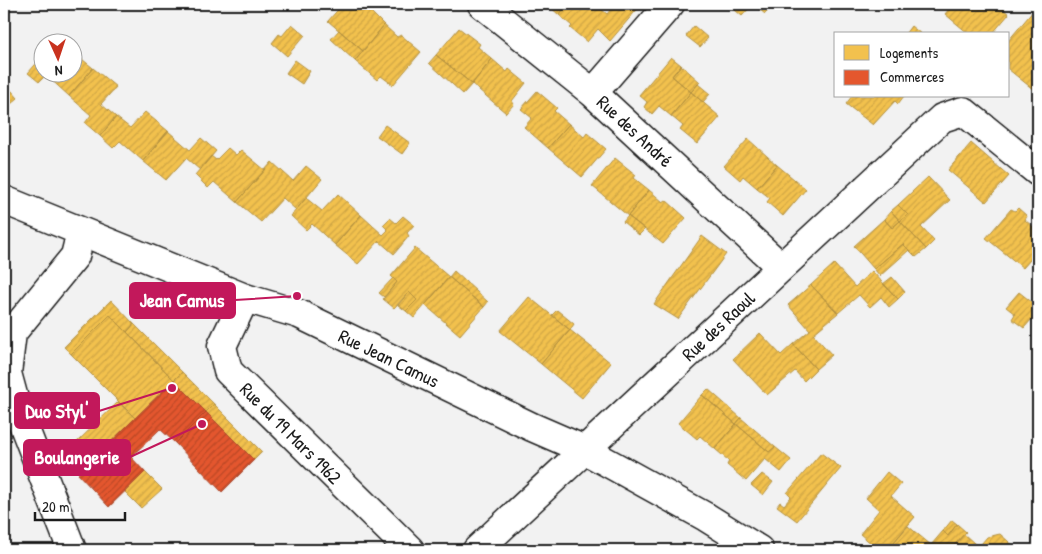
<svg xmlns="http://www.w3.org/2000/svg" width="1042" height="554" font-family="'Patrick Hand',sans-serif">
<defs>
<pattern id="homes-hatch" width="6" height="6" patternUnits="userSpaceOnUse" patternTransform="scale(1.25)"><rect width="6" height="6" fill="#f2c14e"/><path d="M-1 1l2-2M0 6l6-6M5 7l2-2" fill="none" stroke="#cfa544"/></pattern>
<pattern id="shops-hatch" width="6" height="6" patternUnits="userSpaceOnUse" patternTransform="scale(1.25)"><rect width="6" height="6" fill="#e4572e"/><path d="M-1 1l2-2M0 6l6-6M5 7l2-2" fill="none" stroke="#b84726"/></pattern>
</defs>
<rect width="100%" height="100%" fill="#f2f2f2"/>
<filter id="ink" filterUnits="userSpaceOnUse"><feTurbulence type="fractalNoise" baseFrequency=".02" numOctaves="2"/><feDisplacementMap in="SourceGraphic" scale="10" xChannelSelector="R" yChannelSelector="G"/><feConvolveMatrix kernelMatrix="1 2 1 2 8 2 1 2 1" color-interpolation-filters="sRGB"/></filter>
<g filter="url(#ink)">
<path fill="url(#homes-hatch)" stroke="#b2903f" d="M343 4H363L384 25 363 51 328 21Z
M540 4H568L559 15 548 5 544 8Z
M568 4H595L607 14 615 4H637L640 6 610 41 598 29 587 42 570 28 572 26 559 15Z
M728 4H753L742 16Z
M753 4H774L765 14Z
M953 4H997L1009 14 992 34H969L945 14Z
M1034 10 1038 14V25L1032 34 1038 39V85L1034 90 1008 69V41Z
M292 24 305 35 287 56 272 43 279 34 282 36Z
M384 25 397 37 401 35 421 52 393 85 381 76 377 80 355 61Z
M694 26 708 38 700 47 686 36Z
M911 26 921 34H905Z
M459 28 480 44 478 47 492 59 472 84 436 55Z
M339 30 363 51 355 61 331 39Z
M72 51 93 68 69 96 46 75 39 82 28 73 42 57V72H72Z
M436 55 472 84 463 94 429 63Z
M671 57 681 65 672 76 691 92 671 116 659 106 652 114 644 107 647 102 639 95Z
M492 59 507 72 509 69 526 83 512 101 514 104 506 113 472 84Z
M295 60 310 71 302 84 286 73Z
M681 65 700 82 691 92 672 76Z
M93 68 116 87 101 104 116 117 100 136 85 123 91 115 69 96Z
M4 82 18 98 4 110Z
M698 84 710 94 703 102 691 92Z
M537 91 557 108 554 111 569 124 548 148 524 127 532 118 521 109Z
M691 92 720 117 697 144 680 130 683 126 671 116Z
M852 96H904L898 104 895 101 873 125 846 104Z
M145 112 168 131 143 161 120 141 113 148 100 136 116 117 130 128Z
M569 124 584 137 587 133 606 149 582 177 548 148Z
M385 125 410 143 402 154 377 136Z
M168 131 190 150 201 138 216 151 200 170 186 158 166 180 143 161Z
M748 139 777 165 757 188 743 176 740 180 724 166Z
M971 143 1009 176 986 202 948 170Z
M228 148 236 155 241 150 265 170 237 202 214 182 208 188 195 175 211 156 216 160Z
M615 158 636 175 634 178 649 190 628 216 592 186Z
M272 162 293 181 306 166 322 179 296 210 283 198 261 222 237 202Z
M777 165 806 189 783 216 767 202 770 198 757 188Z
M928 177 950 200 921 227 934 241 926 249 900 221 908 215 898 205Z
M649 190 663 202 666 200 686 218 663 244 628 216Z
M338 194 361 215 335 245 312 224 306 230 291 216 306 198 322 211Z
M898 205 908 215 900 221 891 211Z
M1018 208 1027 216 1025 220 1038 231V251L1023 268 986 238 1011 209 1015 211Z
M891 211 900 221 892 228 884 219Z
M361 215 383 235 388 230 383 225 390 218 396 223 403 216 414 225 407 233 409 236 394 254 379 241 358 264 335 245Z
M628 216 645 229 639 235 623 222Z
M884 219 892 228 900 221 926 249 916 257 903 244 874 269 854 246Z
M702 236 726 254 678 319 654 304Z
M903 244 909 250 880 276 874 269Z
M415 248 449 277 414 318 406 311 417 300 409 292 394 308 383 299 397 282 391 276Z
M834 264 855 287 872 271 898 299 889 307 881 297 870 307 859 295 838 313 811 285Z
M454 271 488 302 484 307 449 277Z
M449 277 484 307 460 335 425 305Z
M892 277 905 292 898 299 883 284Z
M393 278 397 282 384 297 379 293Z
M811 285 838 313 813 334 832 355 816 369 793 344 810 330 788 305Z
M409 292 417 300 406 311 398 305Z
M1019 292 1038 307V324L1032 319 1024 328 1012 319 1015 314 1006 307Z
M529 297 570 330 541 364 500 331Z
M111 300 134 324 127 332 110 315 71 354 64 347Z
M557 310 574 324 570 330 552 315Z
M110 315 174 380 135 418 71 354Z
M134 324 182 372 174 380 127 332Z
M570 330 611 363 582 398 541 364Z
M760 333 781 355 793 344 816 369 804 381 795 371 767 395 733 359Z
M182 372 214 404 206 412 174 380Z
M708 389 741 418 736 424 702 395Z
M702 395 736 424 715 449 700 436 697 439 678 423Z
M118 402 135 418 91 461 75 444Z
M214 404 262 452 254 460 206 412Z
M741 418 775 447 769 452 736 424Z
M736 424 769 452 775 447 791 460 781 472 765 459 746 481 727 465 729 461 715 449Z
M821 453 841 468 797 521 777 506 780 502 784 505 791 497 787 493Z
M145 472 162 489 141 508 125 492Z
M887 472 901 484 891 496 915 517 887 550H879L860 534 879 510 866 498Z
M762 474 773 482 763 495 751 485Z
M952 520 957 524 948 536 943 531Z
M957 524 966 532 950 550H887L908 526 931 545 943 531 948 536Z
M964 534 975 544 969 550H950Z
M1000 534 1017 549 1015 550H976L987 537Z"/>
<path fill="url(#shops-hatch)" stroke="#a84529" d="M174 380 206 412 175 443 160 429 131 457 145 472 109 507 78 474Z
M206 412 254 460 222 492 175 443Z"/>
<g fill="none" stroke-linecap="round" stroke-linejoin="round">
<defs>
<path id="street" d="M482 4 593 93 781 267
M593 93 670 4
M245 298 222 346 228 371 410 550
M72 550 16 406 7 373 12 333 75 256 81 232
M477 550 942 118 963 111 1038 172"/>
<path id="secondary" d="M4 200 245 298 299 314 532 427 585 450 706 517 759 550"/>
</defs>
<use href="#street" stroke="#1c1c1c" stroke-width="31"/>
<use href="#secondary" stroke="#1c1c1c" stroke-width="31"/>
<use href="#street" stroke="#fff" stroke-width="28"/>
<use href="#secondary" stroke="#fff" stroke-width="28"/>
</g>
</g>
<g text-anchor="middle" stroke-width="5" stroke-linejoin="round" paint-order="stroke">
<g font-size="19" fill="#1c1c1c" stroke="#fff">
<text transform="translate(635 131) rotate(43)" y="7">Rue des André</text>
<text transform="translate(718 326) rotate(-43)" y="7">Rue des Raoul</text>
<text transform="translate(389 358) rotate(26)" y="7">Rue Jean Camus</text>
<text transform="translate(291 433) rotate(45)" y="7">Rue du 19 Mars 1962</text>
</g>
</g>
<path fill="none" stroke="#c2185b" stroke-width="2" d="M297 296L235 300M172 388L99 411M202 424L130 457"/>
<g fill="#c2185b" stroke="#fff" stroke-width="2">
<circle cx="297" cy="296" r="5"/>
<circle cx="172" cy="388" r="5"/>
<circle cx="202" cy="424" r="5"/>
</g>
<g fill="#c2185b" stroke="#c2185b" stroke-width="2">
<rect x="130" y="283" width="105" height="35" rx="5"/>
<rect x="15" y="393" width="84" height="35" rx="5"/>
<rect x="24" y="440" width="106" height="35" rx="5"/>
</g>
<g font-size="20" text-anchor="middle" font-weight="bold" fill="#fff">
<text x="182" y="307">Jean Camus</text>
<text x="57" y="418">Duo Styl'</text>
<text x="77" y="464">Boulangerie</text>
</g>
<rect width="1042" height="554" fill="none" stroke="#fff" stroke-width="20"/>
<rect x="10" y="10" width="1022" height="534" fill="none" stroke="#1c1c1c" stroke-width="2" filter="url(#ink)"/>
<rect x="834" y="32" width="175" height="65" fill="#ffffff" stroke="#a4a4a4"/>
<rect x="844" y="45" width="25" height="15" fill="#f2c14e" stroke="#a4a4a4"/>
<text x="880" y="58" font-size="15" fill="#1c1c1c">Logements</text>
<rect x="844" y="70" width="25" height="15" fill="#e4572e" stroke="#a4a4a4"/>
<text x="880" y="82" font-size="15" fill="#1c1c1c">Commerces</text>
<g transform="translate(58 58) rotate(177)"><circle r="24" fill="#ffffff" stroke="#a4a4a4"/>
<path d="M0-4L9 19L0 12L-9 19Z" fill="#c8321e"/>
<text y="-8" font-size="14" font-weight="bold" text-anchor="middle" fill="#1c1c1c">N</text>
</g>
<path d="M35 512v8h90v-8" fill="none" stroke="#1c1c1c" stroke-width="2.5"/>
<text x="42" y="512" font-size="15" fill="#1c1c1c" stroke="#ffffff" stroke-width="4" paint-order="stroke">20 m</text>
</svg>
